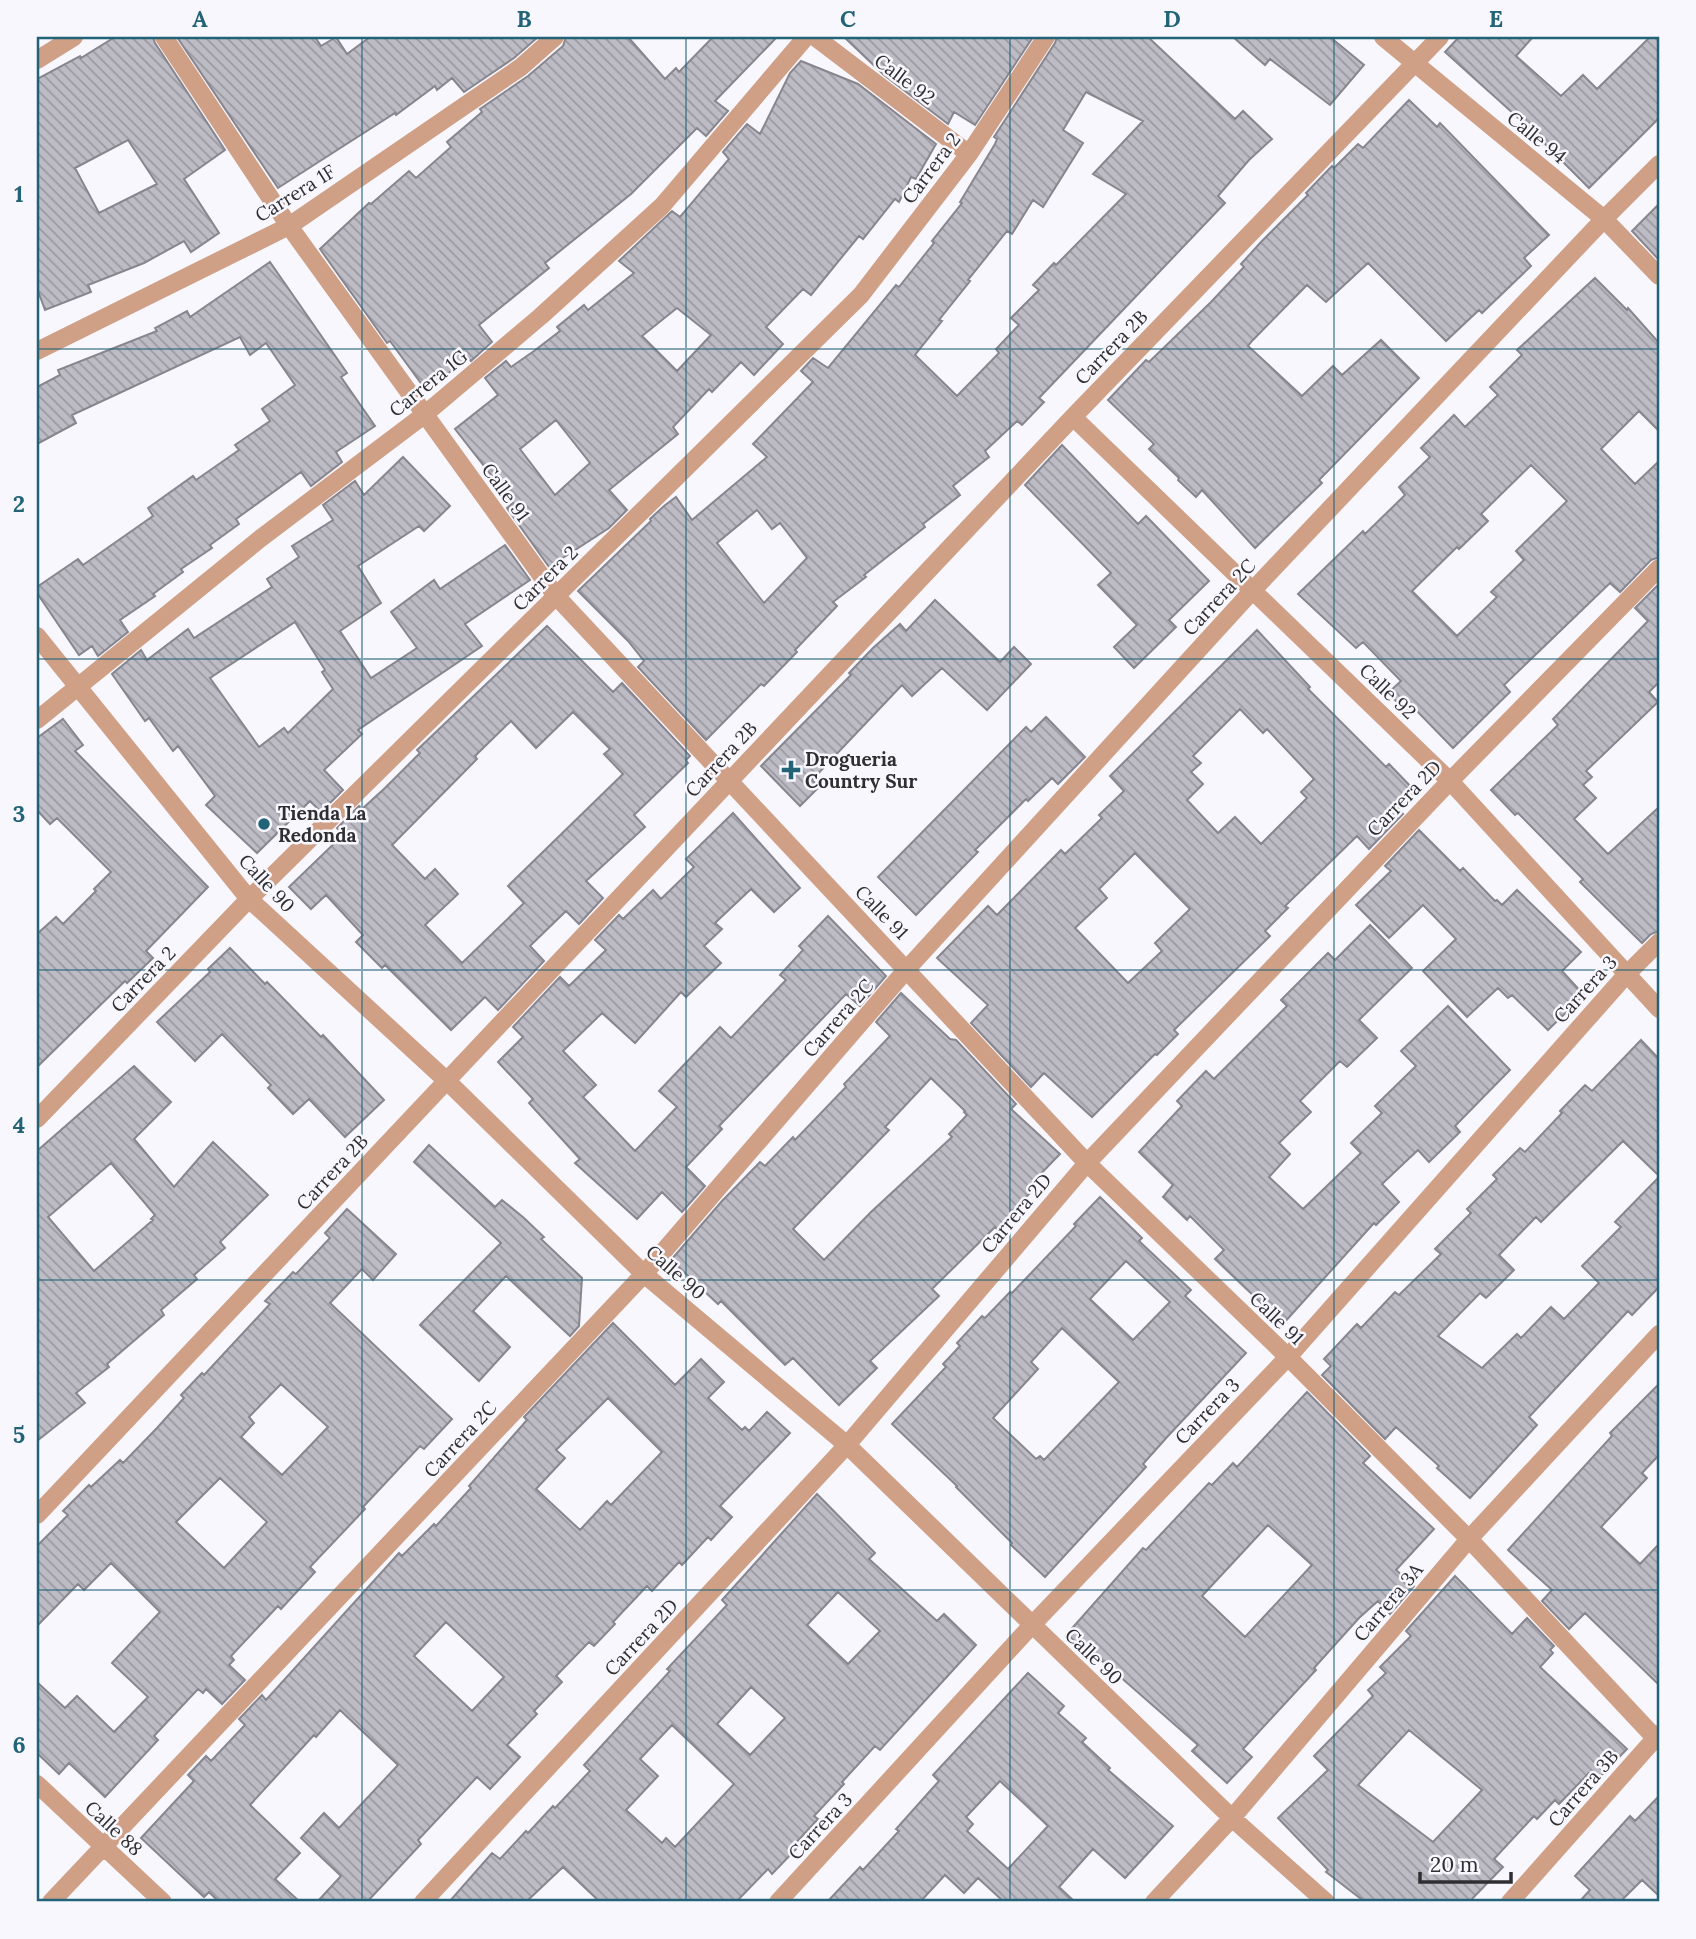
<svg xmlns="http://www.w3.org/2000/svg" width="1696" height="1939" font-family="Lora,serif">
<defs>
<pattern id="building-back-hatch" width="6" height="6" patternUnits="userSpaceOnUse" patternTransform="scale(1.75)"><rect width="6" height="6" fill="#bdbbc4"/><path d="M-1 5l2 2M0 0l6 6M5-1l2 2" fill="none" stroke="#9a98a0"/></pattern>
</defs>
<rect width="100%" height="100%" fill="#f8f7fe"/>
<path fill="url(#building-back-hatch)" stroke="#87858d" stroke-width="2" fill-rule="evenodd" d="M115 37H153L155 43 225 150 184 179 219 233 191 252 184 241 144 263 88 285 91 292 45 310 37 288V79L80 56 81 58ZM128 140 157 184 99 213 75 168Z
M177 37H315L321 46 336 37 347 54 370 37H538L514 58 464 92 452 78 437 90 435 86 396 115 395 113 278 188Z
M566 37H628L665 79 676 68 679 72 713 37H777L715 101 728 111 706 136 697 128 631 194 545 263 549 268 479 325 492 342 471 361 468 358 426 390 390 341 387 343 320 249 369 203 371 204 409 171 416 178 451 147 447 142 482 112 480 109 528 76 563 46Z
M844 37H1033L975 125 954 112 948 124 884 75Z
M1057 37H1148L1235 119 1243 111 1272 139 1249 160 1218 196 1225 203 1039 398 1044 402 1022 425 1017 421 985 451 989 457 953 486 960 495 923 524 925 527 864 575 866 577 833 602 837 606 795 650 797 652 764 686 761 684 706 740 638 667 644 661 628 641 578 591 651 521 650 519 664 506 676 497 692 520 767 457 753 444 813 382 801 371 813 358 828 368 896 285 899 287 934 243 932 241 962 203 960 202 995 144 997 139 994 137 1055 43ZM1086 92 1143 121 1093 174 1126 194 1056 265 1054 263 1033 285 1039 290 1011 318 1019 325 996 349 999 353 957 396 915 355 942 321 939 320 970 281 968 280 1007 231 1012 234 1033 200 1043 207 1083 143 1063 130ZM757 510 772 529 780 523 807 558 764 603 717 543Z
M1233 37H1330L1364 65 1330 105 1270 59 1265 65Z
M1459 37H1533L1516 56 1561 96 1583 75 1597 89 1650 37H1659V118L1589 188 1544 143 1542 145 1523 126 1525 124 1445 52Z
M801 61 858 84 936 144 916 179 911 177 899 202 895 199 863 239 859 236 811 295 803 289 766 327 783 344 754 375 741 362 712 392 709 389 673 427 678 434 609 490 627 510 609 528 549 567 507 508 513 503 455 429 498 395 485 378 506 361 511 367 534 351 560 331 557 327 584 305 588 310 634 273 619 261 672 211 680 217 729 159 723 152 747 124 760 134 790 73ZM677 308 711 335 677 371 642 336ZM556 420 590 463 555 495 520 449Z
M1409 100 1437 127 1440 123 1549 235 1524 258 1531 266 1482 313 1479 310 1446 341 1368 263 1326 302 1307 285 1252 341 1248 346 1302 396 1333 366 1342 375 1381 340 1419 378 1319 480 1322 483 1255 548 1202 490 1196 497 1178 480 1179 478 1149 449 1154 444 1108 400 1146 360 1149 362 1211 302 1244 267 1241 264 1261 242 1308 195 1306 193 1332 166 1334 168 1358 144 1363 148Z
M1659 204V260L1632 231Z
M270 262 347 373 341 377 375 426 336 452 342 462 311 486 301 472 236 519 239 524 210 545 212 548 181 569 183 572 153 594 155 596 120 620 128 632 98 656 92 646 79 655 37 593V587L78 559 83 565 153 516 148 508 193 476 196 480 239 450 235 445 270 421 262 409 295 385 266 343 250 355 240 337 72 415 76 423 37 444V387L60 375 58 370 157 331 155 328 187 311 190 317Z
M1595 278 1627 310 1628 308 1659 343V431L1639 411 1601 449 1635 484 1659 461V557L1651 560 1620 592 1610 583 1504 685 1510 692 1453 748 1414 708 1408 713 1388 693 1401 681 1363 642 1356 648 1298 594 1363 531 1365 534 1405 495 1399 487 1430 457 1421 448 1454 415 1465 427 1498 395 1490 387 1522 355 1517 350ZM1531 465 1567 501 1516 551 1524 560 1491 592 1497 597 1457 636 1412 591 1457 547 1459 549 1488 521 1481 514Z
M1062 445 1138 524 1146 516 1209 581 1169 620 1176 627 1134 668 1114 647 1137 625 1098 585 1111 573 1025 485Z
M403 457 450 506 424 531 419 526 358 566 381 603 340 631 371 678 417 648 391 612 434 580 440 589 505 545 530 580 465 624 482 646 358 730 362 734 324 770 343 790 321 812 310 801 257 853 206 805 215 796 178 746 173 751 149 718 145 721 112 674 141 650 147 660 188 629 194 638 272 587 267 579 299 557 292 546 333 520 323 505 355 481 364 495ZM295 622 325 670 322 672 333 689 288 733 284 728 259 747 210 678Z
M1659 584V682L1649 692 1658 702 1586 771 1592 777 1583 785 1596 798 1574 819 1608 854 1659 807V931L1651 934 1642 943 1580 882 1583 879 1518 813 1515 815 1491 790 1558 725 1553 719 1648 621 1635 608Z
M935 600 1000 662 1014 647 1031 664 987 710 942 668 912 696 902 685 812 780 819 787 800 806 761 766 851 675 849 673 873 648 900 624 906 631Z
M547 626 613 692 622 683 690 756 686 760 688 763 634 815 645 827 586 881 603 898 579 924 566 911 530 946 544 961 498 1010 485 997 451 1030 385 965 382 968 356 942 363 935 326 895 311 909 289 887 343 835 337 828 359 806 362 809 385 788 420 753 417 750ZM573 712 610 749 604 754 623 774 508 886 524 903 462 963 425 925 458 894 435 869 425 879 392 845 477 759 475 756 511 721 536 748Z
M1257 630 1310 687 1308 689 1386 767 1389 764 1416 792 1398 809 1403 814 1369 849 1357 836 1285 906 1288 908 1265 931 1270 936 1174 1030 1178 1034 1157 1055 1155 1054 1092 1117 1044 1073 1031 1087 971 1023 988 1005 937 958 988 906 997 915 1061 850 1065 854 1102 818 1099 815 1124 791 1110 776ZM1240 709 1263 733 1267 729 1314 779 1301 792 1307 798 1261 844 1235 817 1218 833 1187 800 1203 784 1191 772 1201 763 1193 756ZM1135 853 1190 909 1155 943 1162 951 1128 983 1075 928 1107 898 1099 889Z
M1046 717 1085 757 1058 784 1052 778 1028 801 1026 799 975 850 978 852 916 915 878 877 1026 727 1031 732Z
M63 719 83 745 75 751 208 887 146 951 153 958 127 983 125 981 37 1067V934L56 917 63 924 96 891 94 889 111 872 57 818 50 824 37 810V738Z
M733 813 800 888 774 912 751 889 715 923 722 929 704 946 721 963 686 997 681 992 635 1043 602 1013 563 1051 596 1085 583 1097 635 1151 677 1107 659 1091 720 1027 731 1038 786 980 780 975 803 950 799 946 828 916 886 976 860 1006 846 994 719 1126 722 1129 686 1167 705 1186 682 1212 662 1192 637 1219 575 1163 580 1159 529 1103 533 1099 498 1062 523 1037 513 1027 560 977 569 986 606 950 595 940 619 915 623 919 653 890 661 899 694 867 686 859Z
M1419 830 1460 871 1463 868 1495 901 1497 900 1502 905 1517 890 1581 952 1562 971 1584 995 1548 1030 1512 995 1508 998 1498 988 1467 1017 1423 971 1456 939 1423 905 1389 938 1356 905 1391 871 1385 866Z
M1370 925 1412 968 1359 1020 1377 1038 1347 1067 1340 1061 1300 1101 1311 1112 1279 1143 1290 1154 1269 1177 1303 1209 1361 1153 1351 1143 1382 1113 1375 1106 1416 1066 1401 1051 1448 1006 1510 1070 1455 1126 1460 1132 1429 1162 1418 1150 1382 1184 1399 1202 1376 1225 1374 1223 1283 1324 1215 1259 1224 1250 1190 1216 1187 1220 1163 1197 1173 1185 1139 1152 1182 1106 1177 1101 1206 1071 1214 1079 1287 1006 1281 1000 1328 953 1335 960Z
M230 948 265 984 267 982 321 1037 323 1035 384 1100 345 1137 309 1099 293 1114 268 1088 271 1085 222 1034 195 1061 157 1022 210 972 208 969Z
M901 993 950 1039 956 1040 1016 1104 1011 1109 1060 1154 1027 1188 1031 1192 1013 1210 1015 1212 998 1230 995 1227 932 1289 939 1296 870 1361 877 1368 839 1405 793 1358 785 1365 721 1301 718 1304 671 1260 722 1201 760 1162 765 1166 793 1137 795 1140 846 1087 844 1084 890 1036 876 1022ZM931 1078 965 1111 964 1112 967 1115 949 1134 952 1137 871 1212 824 1260 793 1229 889 1130 885 1127Z
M1641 1040 1659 1059V1176L1623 1141 1541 1222 1536 1217 1499 1255 1514 1270 1486 1298 1480 1293 1438 1336 1482 1368 1517 1334 1521 1338 1551 1307 1564 1319 1599 1283 1582 1266 1621 1227 1615 1222 1659 1177V1287L1632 1315 1628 1311 1529 1417 1537 1425 1470 1498 1437 1468 1439 1466 1396 1427 1385 1439 1322 1375 1331 1366 1324 1359 1357 1324 1361 1328 1395 1292 1399 1295 1441 1254 1435 1249 1471 1213 1467 1209 1497 1179 1493 1175 1520 1148 1525 1152 1562 1113 1560 1111 1585 1085 1592 1091Z
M134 1066 171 1102 134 1139 174 1187 213 1142 268 1195 220 1242 225 1248 194 1275 197 1279 161 1310 164 1315 107 1364 109 1367 76 1393 85 1403 37 1441V1151ZM111 1163 155 1215 151 1219 153 1220 94 1271 48 1217Z
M429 1145 495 1207 502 1200 524 1218 544 1237 541 1239 582 1278 579 1326 570 1336 506 1276 473 1311 510 1347 479 1381 420 1325 501 1243 414 1162Z
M1100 1197 1142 1238 1139 1241 1191 1290 1185 1296 1246 1353 1168 1436 1143 1464 1146 1467 1045 1577 1011 1545 1012 1543 956 1487 957 1486 892 1424 946 1367 943 1364 960 1346 957 1343 982 1316 985 1318 1010 1292 1012 1293 1076 1226 1074 1224ZM1126 1261 1170 1302 1133 1340 1090 1299ZM1062 1328 1119 1382 1044 1460 1040 1456 1036 1459 993 1418 1038 1369 1031 1362Z
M347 1209 396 1254 373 1280 362 1269 330 1303 452 1419 424 1449 420 1446 363 1507 365 1509 310 1567 315 1572 281 1609 278 1606 231 1656 234 1660 229 1665 245 1680 222 1704 206 1689 203 1693 198 1689 154 1736 158 1740 105 1797 69 1763 59 1774 37 1753V1682L65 1708 77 1696 114 1732 148 1697 112 1663 160 1612 111 1563 84 1590 78 1584 37 1626V1546L68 1515 63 1511 89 1485 91 1487 120 1460 123 1463 157 1428 184 1398 181 1395 202 1373 204 1375 270 1304 265 1301 293 1272 296 1274 330 1238 325 1233ZM281 1384 328 1427 282 1475 241 1437 254 1423 249 1417ZM220 1478 267 1522 224 1568 176 1522Z
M613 1323 675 1385 701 1359 724 1382 708 1398 742 1430 745 1427 749 1431 767 1412 790 1433 720 1506 732 1517 711 1540 708 1537 682 1565 679 1562 652 1591 647 1586 613 1622 615 1624 594 1646 589 1642 556 1676 562 1682 534 1711 537 1714 507 1745 520 1757 490 1789 477 1777 418 1840 421 1844 367 1902H317L341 1876 301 1838 324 1813 339 1828 398 1765 340 1710 316 1737 314 1735 250 1805 300 1853 275 1879 300 1902H219L209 1892 204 1897 141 1838 194 1781 188 1775 206 1756 211 1761 245 1725 239 1719 262 1695 266 1700 399 1553 402 1556 434 1524 436 1526 471 1488 469 1486 527 1420 524 1417ZM608 1398 662 1452 611 1505 607 1501 580 1530 536 1489 565 1458 556 1450ZM446 1622 504 1677 472 1711 414 1656Z
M1659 1384V1455L1642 1473 1647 1478 1601 1527 1640 1564 1659 1544V1685L1585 1613 1569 1629 1542 1601 1552 1590 1508 1550 1612 1436 1610 1433Z
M1307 1392 1370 1456 1363 1463 1434 1529 1396 1570 1414 1586 1390 1614 1378 1601 1359 1618 1314 1668 1316 1670 1243 1749 1252 1757 1227 1783 1192 1751 1198 1745 1101 1660 1098 1663 1067 1634 1143 1548 1146 1550 1209 1483 1212 1485 1233 1463 1237 1467ZM1268 1525 1312 1565 1245 1637 1202 1596Z
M817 1494 875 1553 869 1559 937 1621 944 1614 976 1645 880 1750 875 1746 842 1782 844 1784 814 1816 818 1819 794 1845 797 1848 772 1874 768 1869 736 1902H600L563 1867 526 1902H449L492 1853 500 1859 526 1831 528 1833 553 1806 555 1808 590 1771 584 1765 670 1671 667 1669 727 1605 722 1600ZM838 1592 880 1631 848 1664 807 1625ZM751 1687 785 1718 750 1755 717 1724ZM672 1725 734 1784 675 1847 666 1838 662 1843 626 1810 658 1776 640 1759Z
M1455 1576 1512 1634 1527 1618 1554 1646 1550 1650 1553 1653 1540 1667 1627 1749 1597 1780 1589 1773 1559 1804 1555 1800 1537 1819 1534 1816 1494 1859 1503 1867 1469 1902H1365L1326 1872 1328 1870 1278 1818 1328 1770 1314 1756 1373 1696 1368 1690 1386 1673 1380 1667 1411 1636 1406 1631ZM1409 1730 1482 1790 1433 1842 1358 1785Z
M1028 1673 1064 1706 1058 1713 1086 1738 1082 1742 1110 1768 1108 1770 1173 1826 1125 1878 1093 1849 1059 1887 1075 1902H1004L978 1878 964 1893 945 1875 920 1902H827L860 1867 863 1870 899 1831 896 1829 939 1781 933 1775ZM1000 1781 1048 1826 1008 1869 967 1831 973 1824 966 1817Z
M1659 1796V1896L1642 1880 1620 1902H1579L1590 1890 1575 1876 1630 1816 1635 1821Z"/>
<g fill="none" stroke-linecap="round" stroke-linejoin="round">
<path stroke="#cfa085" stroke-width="18" d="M164 37 289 226 556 596 1087 1163 1288 1357 1469 1539 1659 1742
M815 37 969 154
M1383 37 1604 219 1659 276
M37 60 74 37
M37 351 289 226 521 67 555 37
M1073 417 1450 781 1659 1009
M37 636 249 899 447 1081 644 1274 847 1445 1232 1818 1326 1902
M37 720 261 538 424 415 541 316 662 206 806 37
M37 1119 249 899 861 295 969 154 1046 37
M37 1515 1073 417 1440 37
M37 1784 163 1902
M51 1902 644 1274 907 969 1253 590 1604 219 1659 164
M423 1902 847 1445 1087 1163 1450 781 1659 568
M778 1902 1032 1625 1288 1357 1626 975 1659 942
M1154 1902 1232 1818 1469 1539 1659 1334
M1510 1902 1659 1734"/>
</g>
<path fill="none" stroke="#226378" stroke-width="2" stroke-opacity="0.55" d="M362 37V1902M686 37V1902M1010 37V1902M1334 37V1902M37 349H1659M37 659H1659M37 970H1659M37 1280H1659M37 1590H1659"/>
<g fill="#226378" stroke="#f8f7fe" stroke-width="2.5">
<path d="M787.5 759.5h7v7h7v7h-7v7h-7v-7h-7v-7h7z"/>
<circle cx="264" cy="824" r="7"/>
</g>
<g text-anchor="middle" stroke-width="5" stroke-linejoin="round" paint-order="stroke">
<g font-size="19" fill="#2f2f32" stroke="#f8f7fe">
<text transform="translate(905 79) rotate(37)" y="7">Calle 92</text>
<text transform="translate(1537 137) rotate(39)" y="7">Calle 94</text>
<text transform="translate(931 168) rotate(-53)" y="7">Carrera 2</text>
<text transform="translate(295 193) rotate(-32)" y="7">Carrera 1F</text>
<text transform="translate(1111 347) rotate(-46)" y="7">Carrera 2B</text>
<text transform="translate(428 383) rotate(-39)" y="7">Carrera 1G</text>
<text transform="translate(506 492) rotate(54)" y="7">Calle 91</text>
<text transform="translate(545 578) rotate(-45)" y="7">Carrera 2</text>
<text transform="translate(1219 597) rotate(-47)" y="7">Carrera 2C</text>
<text transform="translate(1388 691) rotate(44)" y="7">Calle 92</text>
<text transform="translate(721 759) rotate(-47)" y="7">Carrera 2B</text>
<text transform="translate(1404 798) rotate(-46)" y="7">Carrera 2D</text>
<text transform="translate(267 883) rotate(47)" y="7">Calle 90</text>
<text transform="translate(882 912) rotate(46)" y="7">Calle 91</text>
<text transform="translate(143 979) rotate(-46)" y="7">Carrera 2</text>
<text transform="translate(1585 989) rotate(-48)" y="7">Carrera 3</text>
<text transform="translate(838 1018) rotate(-49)" y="7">Carrera 2C</text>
<text transform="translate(332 1172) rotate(-47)" y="7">Carrera 2B</text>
<text transform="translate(1016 1213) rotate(-50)" y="7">Carrera 2D</text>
<text transform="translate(676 1272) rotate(41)" y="7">Calle 90</text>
<text transform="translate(1277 1318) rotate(44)" y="7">Calle 91</text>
<text transform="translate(1207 1411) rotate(-46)" y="7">Carrera 3</text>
<text transform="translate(460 1439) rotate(-47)" y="7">Carrera 2C</text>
<text transform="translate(1388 1602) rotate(-50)" y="7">Carrera 3A</text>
<text transform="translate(641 1637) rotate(-47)" y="7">Carrera 2D</text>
<text transform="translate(1094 1656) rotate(44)" y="7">Calle 90</text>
<text transform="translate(1583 1788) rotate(-49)" y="7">Carrera 3B</text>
<text transform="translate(820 1826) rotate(-47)" y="7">Carrera 3</text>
<text transform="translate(114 1828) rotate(43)" y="7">Calle 88</text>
</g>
<g font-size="19" font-weight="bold" fill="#2f2f32" stroke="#f8f7fe" text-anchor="start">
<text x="805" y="766">Drogueria<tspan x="805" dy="22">Country Sur</tspan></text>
<text x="278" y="820">Tienda La<tspan x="278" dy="22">Redonda</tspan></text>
</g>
</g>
<rect width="1696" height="1939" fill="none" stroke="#f8f7fe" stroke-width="77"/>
<path d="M1420 1872v10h91v-10" fill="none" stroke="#2f2f32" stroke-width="3.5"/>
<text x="1430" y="1872" font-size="21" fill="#2f2f32" stroke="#f8f7fe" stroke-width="5" paint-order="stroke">20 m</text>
<rect x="38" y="38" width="1620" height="1862" fill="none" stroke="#226378" stroke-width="2.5"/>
<g font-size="23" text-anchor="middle" font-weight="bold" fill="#226378">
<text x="200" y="27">A</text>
<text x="524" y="27">B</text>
<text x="848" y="27">C</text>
<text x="1172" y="27">D</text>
<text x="1496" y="27">E</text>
<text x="19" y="202">1</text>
<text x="19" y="512">2</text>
<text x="19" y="822">3</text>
<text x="19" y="1133">4</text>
<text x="19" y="1443">5</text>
<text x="19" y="1753">6</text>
</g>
</svg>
